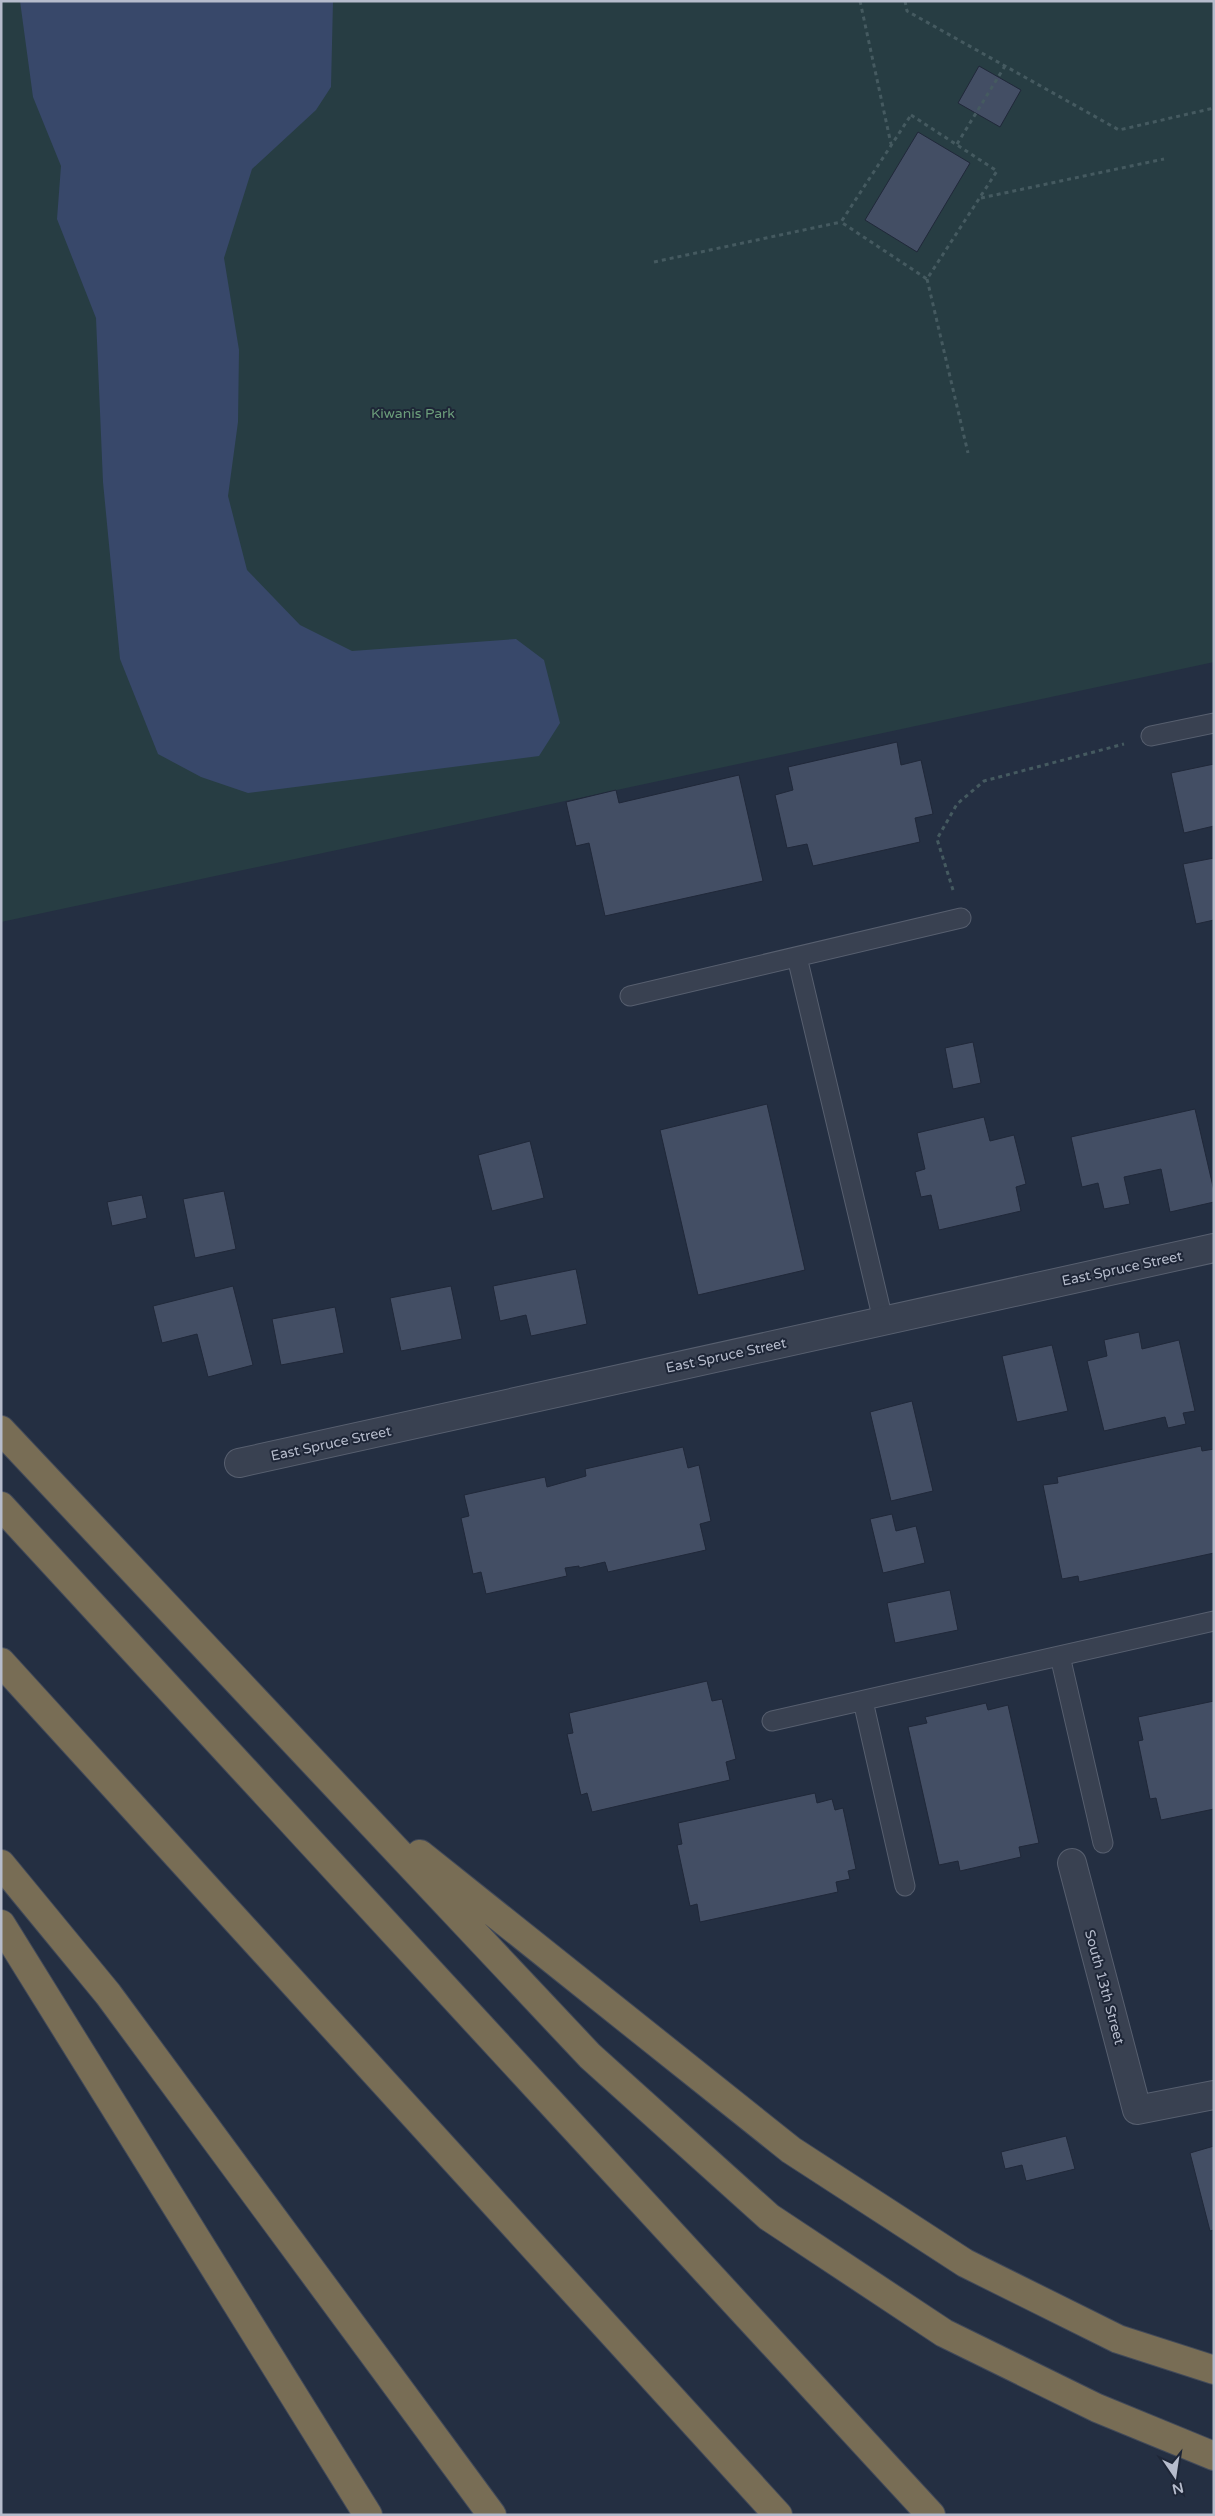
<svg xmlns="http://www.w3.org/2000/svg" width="1215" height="2516" font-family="'Varela Round',sans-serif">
<rect width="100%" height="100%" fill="#242f42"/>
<path fill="#273d43" d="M1 1H1214V662L1 922Z"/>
<path fill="#38486a" d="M20 1H333L331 87 316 110 252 169 224 258 239 350 238 422 228 496 247 570 300 625 352 651 516 639 544 660 560 723 539 756 248 793 201 777 158 754 120 659 103 482 96 318 57 219 61 166 33 97Z"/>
<path fill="#434e64" stroke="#202839" d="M979 66 1021 90 1000 127 958 103Z
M918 132 970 163 917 252 865 220Z
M897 742 901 765 921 760 933 814 915 818 920 842 813 866 807 844 787 848 775 795 793 790 788 767Z
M1214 764V826L1184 833 1171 773Z
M739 775 763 881 605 916 589 843 576 846 566 802 616 790 619 803Z
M1214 858V920L1196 924 1183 864Z
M973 1042 981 1083 953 1089 945 1048Z
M767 1104 805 1270 698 1295 660 1130Z
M1195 1109 1214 1191V1202L1170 1212 1161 1169 1124 1177 1130 1204 1104 1209 1098 1183 1082 1187 1071 1137Z
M984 1117 990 1141 1014 1135 1026 1184 1016 1187 1021 1211 939 1230 931 1195 921 1197 915 1172 925 1169 917 1133Z
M530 1141 544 1198 492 1211 478 1155Z
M224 1191 236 1249 195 1258 183 1199Z
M142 1195 147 1218 112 1226 107 1202Z
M576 1269 587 1324 531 1336 526 1315 500 1321 493 1286Z
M233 1286 253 1365 208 1377 197 1334 162 1343 153 1306Z
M451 1286 462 1339 401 1351 390 1298Z
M335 1307 344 1353 281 1365 272 1319Z
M1139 1332 1142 1349 1179 1340 1195 1411 1183 1413 1186 1424 1168 1428 1165 1417 1104 1431 1087 1361 1107 1356 1104 1340Z
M1052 1345 1068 1411 1017 1422 1002 1356Z
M912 1401 933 1491 891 1501 870 1412Z
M1201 1446 1202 1451 1214 1449V1553L1079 1582 1078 1576 1062 1579 1043 1485 1058 1483 1057 1477Z
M683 1447 688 1468 699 1465 711 1521 700 1524 706 1550 608 1572 605 1562 579 1568V1566L565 1568 567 1576 486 1594 481 1572 473 1574 461 1518 469 1516 464 1495 545 1477 547 1487 586 1476 585 1469Z
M892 1514 896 1531 916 1526 925 1563 883 1573 870 1519Z
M950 1590 958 1630 895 1643 887 1603Z
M707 1681 712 1701 722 1699 736 1759 726 1762 730 1780 592 1812 587 1793 581 1795 567 1734 573 1733 569 1713Z
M1214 1701V1809L1161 1820 1156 1798 1150 1799 1138 1741 1143 1740 1138 1717Z
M986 1703 988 1710 1008 1705 1039 1843 1019 1847 1021 1857 960 1871 958 1861 939 1865 908 1727 927 1723 925 1717Z
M815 1793 817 1803 832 1799 835 1810 843 1808 856 1869 848 1871 850 1879 836 1882 838 1892 700 1922 697 1904 690 1906 677 1845 682 1844 678 1823Z
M1066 2136 1075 2169 1026 2181 1022 2165 1005 2169 1001 2152Z
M1214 2146V2230L1210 2231 1190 2153Z"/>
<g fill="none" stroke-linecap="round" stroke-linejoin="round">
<defs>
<path id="service" d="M1151 736 1214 723
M797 957 883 1320
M630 996 961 918
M1060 1656 1103 1843
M863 1701 905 1886
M772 1721 1214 1621"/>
<path id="minor" d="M239 1463 1214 1248
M1072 1863 1137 2110 1214 2095"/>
<path id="motorway" d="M1 1430 590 2056 769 2217 944 2333 1097 2408 1214 2456
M1 1506 931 2515
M1 1662 778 2515
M420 1854 791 2150 965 2263 1118 2339 1214 2370
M1 1864 108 1994 492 2515
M1 1924 368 2515"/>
</defs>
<use href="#service" stroke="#575f6f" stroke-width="21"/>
<use href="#minor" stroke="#575f6f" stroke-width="30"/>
<use href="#motorway" stroke="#414959" stroke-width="30"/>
<path stroke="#455a60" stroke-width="3" stroke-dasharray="4 4" stroke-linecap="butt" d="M860 1 891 144
M905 1 907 11 1119 130 1214 108
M911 115 997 171 927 279 841 222Z
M957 144 1005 66
M981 198 1164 159
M654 262 841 222
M927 279 968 453
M953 890 937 839 957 804 984 781 1124 744"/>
<use href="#service" stroke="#394151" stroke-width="19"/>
<use href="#minor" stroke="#394151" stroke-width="28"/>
<use href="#motorway" stroke="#786d55" stroke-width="28"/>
</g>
<g text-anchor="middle" stroke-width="4" stroke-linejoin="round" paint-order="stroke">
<g font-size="14" fill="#6c9e7b" stroke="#1e2637">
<text x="413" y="418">Kiwanis Park</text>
</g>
<g font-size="14" fill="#b6bccc" stroke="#1e2637">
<text transform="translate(1122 1268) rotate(-12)" y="5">East Spruce Street</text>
<text transform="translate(726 1355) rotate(-12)" y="5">East Spruce Street</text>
<text transform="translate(331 1443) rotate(-12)" y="5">East Spruce Street</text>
<text transform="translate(1105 1987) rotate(75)" y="5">South 13th Street</text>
</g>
</g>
<rect width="1215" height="2516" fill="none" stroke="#b6bccc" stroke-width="5"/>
<g transform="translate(1175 2476) rotate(167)" stroke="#1e2637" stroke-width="4" paint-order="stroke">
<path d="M0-4L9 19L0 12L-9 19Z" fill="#b6bccc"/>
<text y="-8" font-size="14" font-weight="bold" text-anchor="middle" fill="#b6bccc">N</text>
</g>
</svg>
